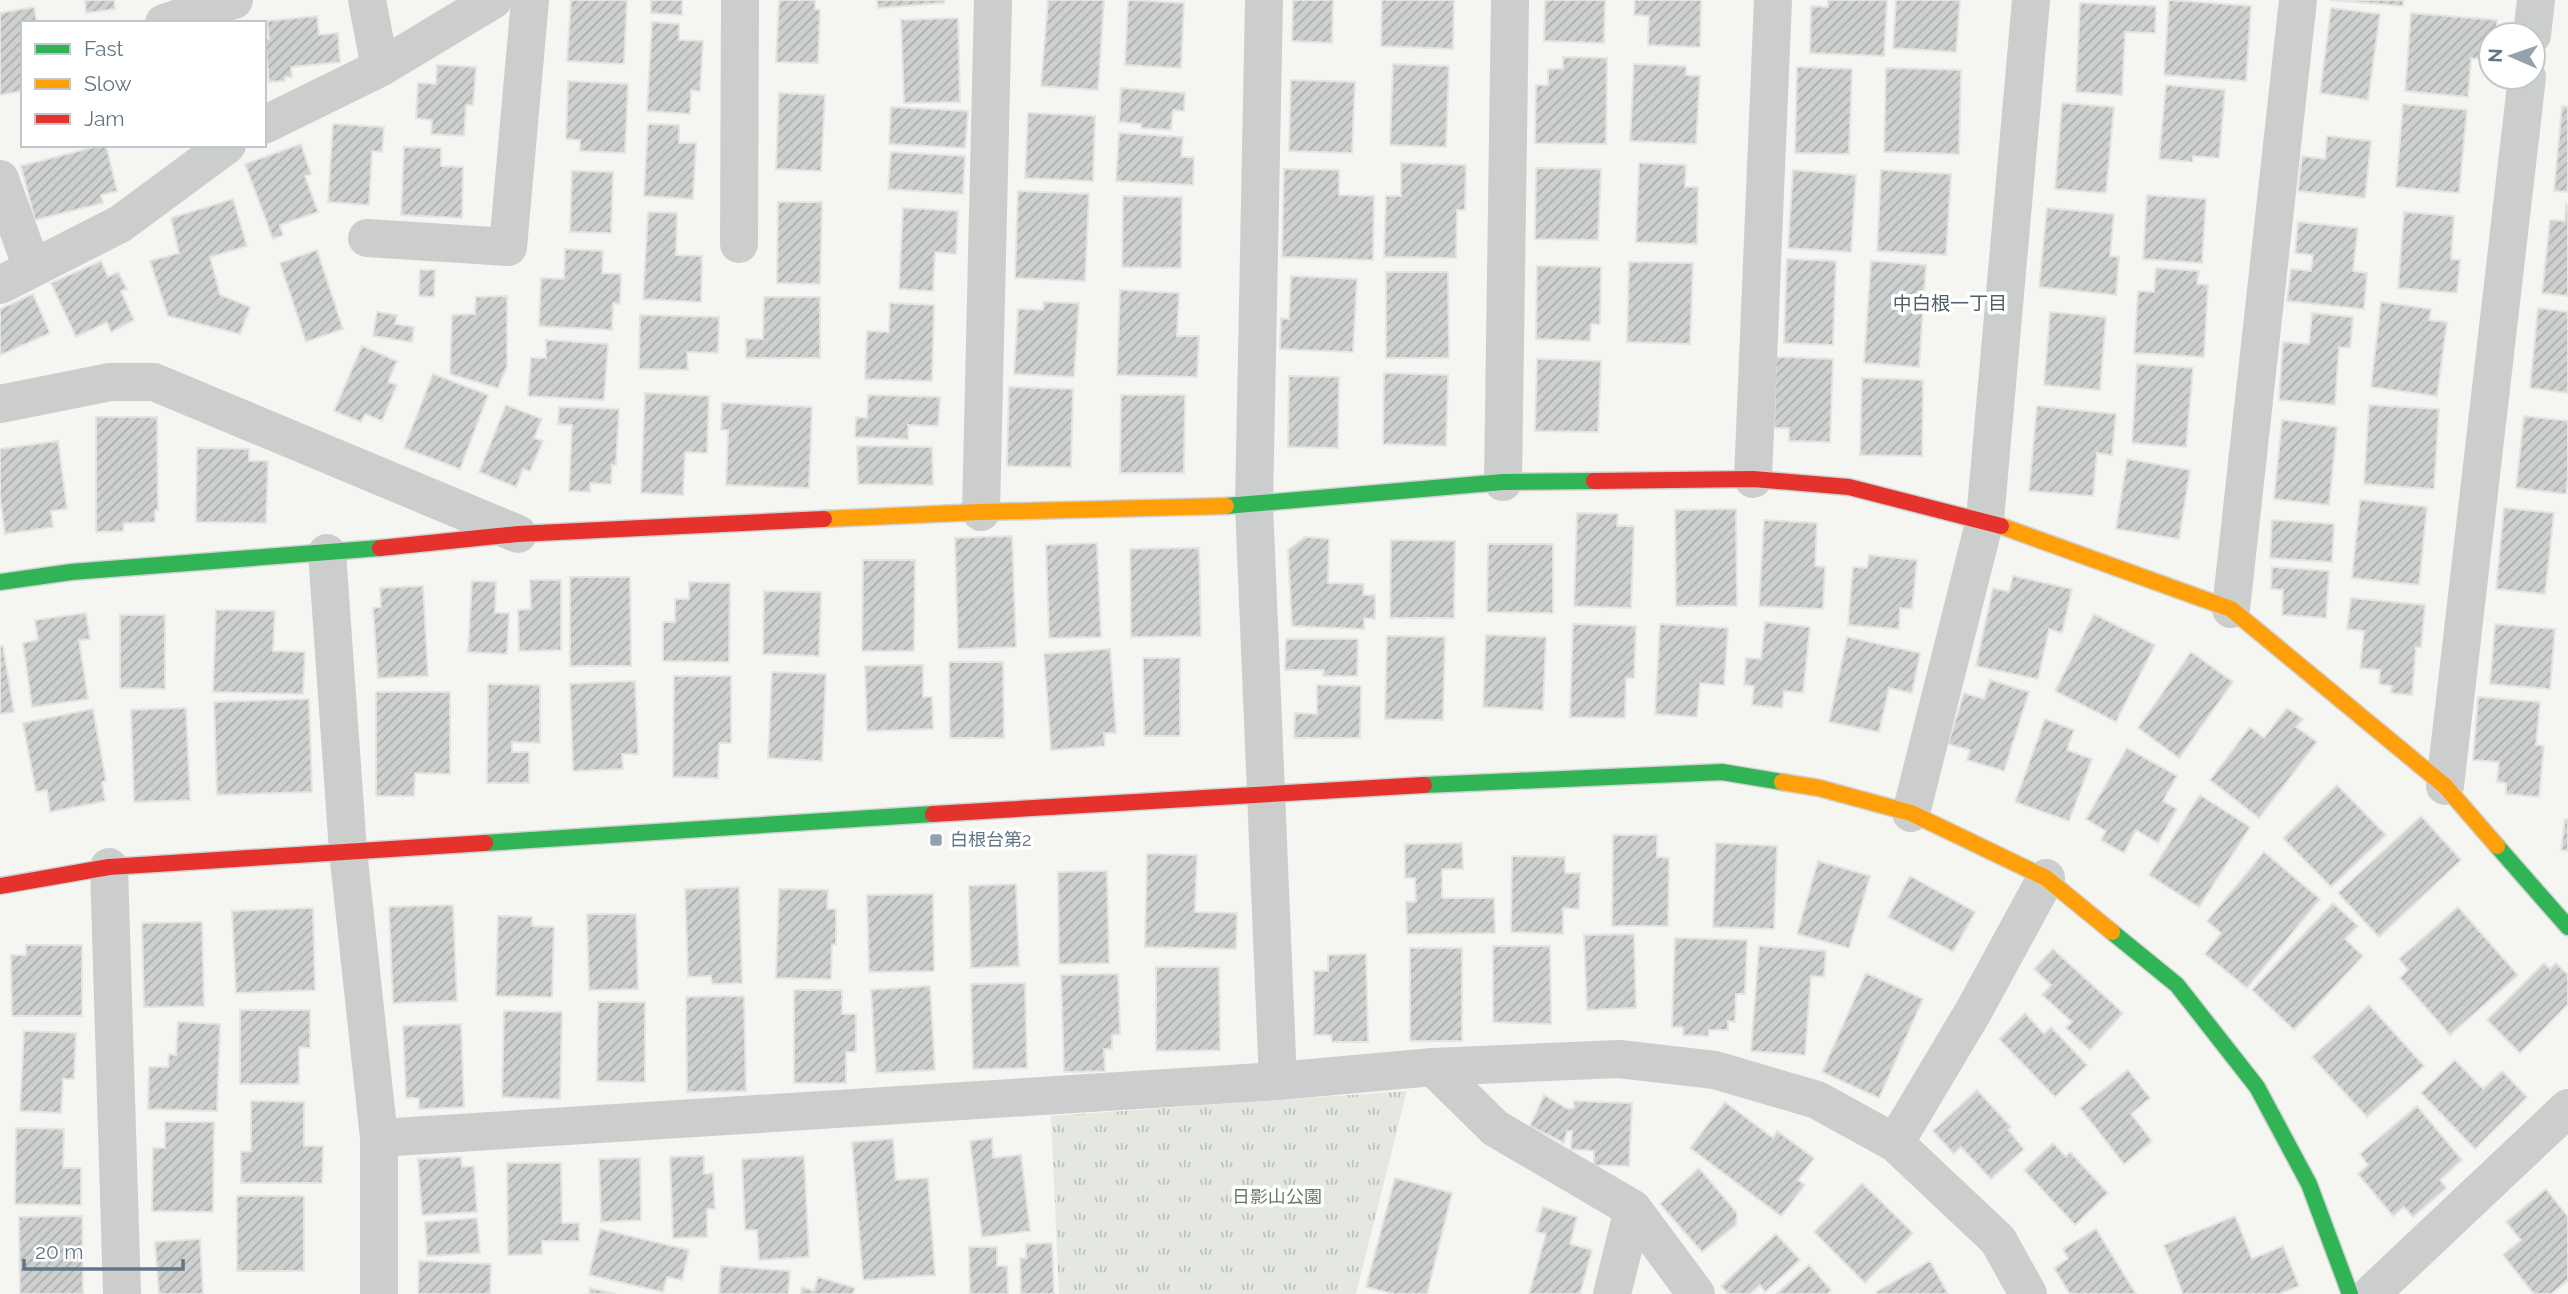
<svg xmlns="http://www.w3.org/2000/svg" width="2568" height="1294" font-family="Raleway,'Noto Sans JP',sans-serif">
<defs>
<pattern id="grass-tufts" width="24" height="20" patternUnits="userSpaceOnUse" patternTransform="scale(1.75)"><rect width="24" height="20" fill="#e4e8e0"/><path d="M3 7l-1-3M5 7V3M7 7l1-3M15 17l-1-3M17 17v-4M19 17l1-3" fill="none" stroke="#bcc1bb"/></pattern>
<pattern id="building-hatch" width="6" height="6" patternUnits="userSpaceOnUse" patternTransform="scale(1.75)"><rect width="6" height="6" fill="#cfd1d0"/><path d="M-1 1l2-2M0 6l6-6M5 7l2-2" fill="none" stroke="#abaeae"/></pattern>
</defs>
<rect width="100%" height="100%" fill="#f5f5f2"/>
<path fill="url(#grass-tufts)" d="M1407 1091 1356 1294H1059L1051 1116Z"/>
<path fill="url(#building-hatch)" stroke="#e4e4e2" stroke-width="2" d="M85 0H114L115 9 86 13Z
M571 0H627L624 64 567 61Z
M651 0H682V15L651 13Z
M779 0H815V9L820 10 818 63 776 62Z
M877 0H944V3L878 8Z
M1048 0H1104L1098 90 1041 86Z
M1128 0 1184 3 1181 68 1125 65Z
M1293 0H1333L1332 43 1292 41Z
M1382 0H1454L1453 49 1381 46Z
M1545 0H1605L1604 43 1544 41Z
M1635 0H1701L1700 47 1648 45 1649 16 1634 15Z
M1828 0H1887L1884 56 1810 53 1811 6 1828 7Z
M1896 0H1960L1956 52 1893 48Z
M2169 0 2251 6 2246 81 2164 75Z
M2329 0H2403V6Z
M2080 3 2156 6 2155 33 2125 32 2122 95 2076 92Z
M34 7 37 23H23V91L0 95V13Z
M2331 8 2380 14 2368 100 2320 93Z
M2411 13 2497 20 2496 35H2491V60L2471 58 2468 97 2405 91Z
M317 16 319 35 338 33 340 62 291 67 292 77H285V81L269 82 265 39H269L267 21Z
M958 18 960 102 904 103 901 20Z
M652 22 679 24V40L703 41 700 91 691 90 690 114 647 111Z
M1563 57 1607 58 1606 144 1535 143 1536 85H1548V69H1563Z
M1393 64 1449 66 1446 147 1390 145Z
M1634 64 1686 66V75L1700 76 1696 144 1630 141Z
M437 65 476 67 473 105H466L464 136 431 134 432 120 416 118 418 83 436 84Z
M1797 67 1852 69 1849 154 1795 153Z
M1886 68 1961 70 1959 154 1884 152Z
M1291 80 1355 82 1352 153 1289 151Z
M568 81 628 84 625 153 580 151V140L566 139Z
M2166 85 2225 90 2219 158 2193 156V162L2159 159Z
M1121 88 1185 93 1184 111 1173 110 1171 130 1141 128V124L1119 122Z
M779 93 825 95 821 171 776 169Z
M2062 103 2114 107 2106 193 2055 189Z
M2403 104 2467 110 2459 193 2396 187Z
M2562 106 2568 107V192L2554 191Z
M891 107 968 111 965 148 889 144Z
M1028 113 1095 116 1093 181 1025 178Z
M333 124 384 127 382 152 372 151 369 205 328 202Z
M648 124 679 125V143H696L693 199 644 196Z
M1119 133 1183 137 1181 157H1194L1193 185 1116 181Z
M2327 136 2371 141 2365 198 2298 191 2302 156 2325 159Z
M301 144 311 174 305 176 318 212 280 225 283 235 273 239 245 164Z
M102 145H106L117 191 101 195 103 203 35 220 21 166Z
M404 147 441 148V166L463 167 462 218 401 215Z
M891 152 965 156 963 194 888 189Z
M1401 163 1466 165 1465 210H1457L1456 258 1384 257 1386 196H1401Z
M1639 163 1686 165 1685 187H1698L1697 244 1636 242Z
M1536 168 1601 169 1598 240 1535 239Z
M1284 169 1339 170V195L1374 196 1373 260 1282 257Z
M1793 170 1856 175 1851 252 1788 248Z
M1881 170 1951 174 1946 255 1877 251Z
M572 171 613 172 611 233 570 232Z
M1018 191 1089 194 1085 281 1015 278Z
M2147 195 2206 199 2202 263 2143 259Z
M1123 196 1182 197 1181 268 1122 267Z
M233 199 247 246 210 257 220 295 250 307 240 334 168 316 150 261 179 253 171 218Z
M778 202H822L820 284 777 283Z
M2566 204 2568 205V296L2542 293 2550 220 2565 221Z
M903 208 958 211 956 254 935 252 933 291 899 289Z
M2047 208 2114 214 2110 256 2119 257 2116 295 2039 287Z
M648 212 677 213 676 255 702 256 701 302 643 299Z
M2404 212 2454 216 2451 259 2460 260 2457 293 2398 288Z
M2298 222 2358 228 2353 271 2367 273 2364 309 2287 301 2291 269 2311 271 2313 255 2295 253Z
M565 249 603 251 602 273 621 274 620 304 613 303 612 330 539 326 541 278 564 279Z
M317 250 343 329 306 342 280 263Z
M1787 259 1836 261 1833 345 1784 343Z
M101 261 108 277 118 272 127 289 121 291 134 320 111 332 107 322 76 337 51 283Z
M1871 261 1926 265 1919 367 1864 363Z
M1629 262 1693 263 1690 344 1627 342Z
M1537 266 1601 267 1600 324H1591L1590 341 1536 339Z
M2156 268 2199 271 2197 284 2208 285 2204 357 2134 353 2138 291 2154 292Z
M420 270H435L434 297 419 296Z
M1386 272H1448L1449 358H1386Z
M1291 276 1357 279 1353 352 1280 349 1281 318 1289 319Z
M1120 290 1179 293 1177 336H1199L1197 377 1117 375Z
M33 294 50 333 0 355V309Z
M507 296V366L498 388 450 374 452 315 475 314 476 297Z
M764 297H820V358H746V339H763Z
M1044 302 1079 303 1074 377 1014 374 1018 309 1043 310Z
M2381 302 2431 309 2429 320 2447 322 2437 396 2371 387Z
M890 303 934 305 932 381 865 379 867 331 889 332Z
M2538 308 2568 312V393L2530 388Z
M377 312 397 315 395 324 414 327 412 342 373 336Z
M2050 312 2106 317 2100 390 2044 385Z
M2312 313 2353 317 2350 348 2339 347 2335 405 2279 400 2283 342 2309 344Z
M640 315 719 317 718 353 687 352 688 370 639 369Z
M546 340 608 344 604 400 528 396 531 358H546Z
M362 346 397 361 388 382 397 385 382 421 365 414 361 422 334 411Z
M1776 357 1833 359 1830 442 1789 441V428H1774Z
M1537 359 1601 361 1598 432 1535 431Z
M2137 364 2193 368 2186 447 2132 443Z
M1384 373 1448 375 1446 446 1383 444Z
M433 374 488 395 460 469 404 448Z
M1289 376 1339 377 1338 448 1288 447Z
M1862 378 1923 380 1922 456 1860 455Z
M1009 387 1073 389 1071 467 1007 466Z
M645 393 709 396 707 453 685 452 683 495 641 493Z
M868 395 940 397 938 426 908 425V439L855 437 856 417 867 418Z
M1121 395H1185L1184 473H1120Z
M722 403 812 407 809 488 726 485 728 430H721Z
M506 405 542 419 534 438 543 441 530 471 523 469 516 487 479 472Z
M2369 405 2439 409 2434 489 2364 484Z
M2037 406 2116 414 2112 455 2097 453 2093 496 2029 491Z
M559 407 619 409 616 465H612L611 484 590 483V492L569 491 572 425 558 424Z
M2524 416 2568 421V476L2566 494 2516 488Z
M96 417H157L158 510H155V522L124 523 123 531 96 532Z
M2282 420 2337 427 2329 505 2274 499Z
M58 441 67 509 51 511 53 527 5 534 0 496V449Z
M857 446 932 447 933 485 858 484Z
M197 448 249 449V461H268L266 523 196 522Z
M2127 459 2190 470 2179 539 2116 529Z
M2360 500 2427 507 2419 585 2352 578Z
M2504 508 2554 513 2545 594 2496 589Z
M1736 509 1737 606H1676L1675 510Z
M1577 513 1618 514 1617 526H1634L1631 608 1574 606Z
M1764 520 1817 523 1815 566 1825 567 1823 609 1759 606Z
M2272 520 2334 524 2332 562 2270 558Z
M1012 536 1016 647 958 649 955 538Z
M1305 537 1329 539 1328 583 1364 584 1363 595H1375V619L1364 618V629L1292 626 1288 550Z
M1391 540 1455 541 1454 618H1390Z
M1097 543 1101 637 1049 638 1046 545Z
M1488 544H1553V613L1487 612Z
M1199 548 1201 636 1131 637 1130 549Z
M1869 555 1917 560 1912 609 1900 608 1899 629 1848 625 1853 567 1867 568Z
M863 560H915L914 651H862Z
M2272 567 2329 571 2326 618 2282 615 2283 590 2271 589Z
M2013 576 2072 589 2062 633 2049 629 2038 679 1976 666 1993 588 2009 592Z
M570 577H630L631 666H570Z
M530 580H561V650L519 651 518 610 531 609Z
M472 581 496 582 495 613H509L507 654 468 652Z
M689 582 730 583 729 662 663 661V622H675V599H689Z
M423 586 428 676 378 678 373 608 381 607 380 588Z
M764 591 821 592 819 656 763 654Z
M2351 598 2425 605 2421 647H2416L2412 695 2391 693 2392 686 2379 684 2380 670 2360 668 2364 631 2347 629Z
M216 610 275 611 273 651 305 652 303 694 213 692Z
M86 613 90 639 79 640 88 699 32 707 23 643 38 640 35 620Z
M2094 614 2155 645 2116 722 2055 691Z
M120 615H165V689L120 688Z
M1765 622 1810 627 1803 693 1784 691 1782 708 1752 705 1754 686 1744 685 1746 658 1761 659Z
M1573 624 1636 626 1634 678H1626L1625 718 1570 717Z
M1660 624 1728 628 1724 685 1700 683 1697 717 1655 714Z
M2495 624 2555 629 2550 689 2490 684Z
M1486 635 1546 637 1543 710 1483 707Z
M1387 636 1445 637 1443 720 1385 719Z
M1847 637 1920 653 1912 693 1889 688 1879 732 1829 722Z
M1286 639H1358L1357 676H1323L1324 670H1285Z
M0 646H3L14 712 0 714Z
M1110 649 1116 733H1104L1105 746 1051 750 1044 654Z
M2191 652 2233 682 2179 758 2138 728Z
M1143 658H1180V736H1144Z
M949 662H1003L1004 738H950Z
M923 665V697H932L933 729 867 731 865 666Z
M772 672 826 674 822 761 768 758Z
M674 676H731V743H719L718 778 673 777Z
M1990 680 2029 692 2004 771 1967 760 1970 750 1948 744 1964 693 1984 699Z
M635 681 638 754H622L623 769 573 771 570 684Z
M488 684 540 685V743L512 742V752H529V783H487Z
M1317 685 1361 686 1360 738H1294L1295 713 1317 714Z
M376 692H450V774L415 773 414 796H376Z
M2478 697 2540 702 2536 745 2544 746 2539 797 2506 794V783L2497 782 2499 762 2473 760Z
M309 699 312 792 217 795 214 702Z
M186 708 190 800 134 802 131 710Z
M2287 708 2303 719 2296 727 2317 742 2259 818 2210 780 2250 727 2264 738Z
M93 709 106 781 102 782 105 801 50 812 47 790 36 792 23 723Z
M2045 719 2074 730 2067 750 2092 759 2069 821 2015 802Z
M2127 748 2177 776 2163 801 2177 809 2158 843 2136 830 2124 853 2101 840 2106 831 2086 819Z
M2337 785 2386 835 2331 887 2283 838Z
M2200 795 2250 827 2199 907 2149 875Z
M2421 816 2461 860 2379 937 2338 893Z
M2565 819 2568 820V851L2561 850Z
M1613 835H1657V857L1669 858 1668 926H1612Z
M1462 843 1463 869H1442V898H1494L1495 933 1407 934 1406 902H1416L1415 878H1405V844Z
M1716 843 1777 846 1774 929 1713 927Z
M2264 852 2320 899 2247 988 2205 954 2221 933 2207 921Z
M1147 854 1197 855 1195 912 1237 913 1236 949 1145 947Z
M1512 856 1565 857V873H1580L1579 909 1563 908V934L1511 932Z
M1818 861 1870 876 1849 948 1797 934Z
M1107 871 1109 963 1059 964 1058 872Z
M1910 876 1975 912 1953 952 1888 917Z
M1016 884 1019 966 971 968 969 886Z
M739 887 742 983 712 984 711 976 688 977 685 889Z
M779 889 828 890 827 909H836V945L832 944 831 979 776 978Z
M933 894 934 971 869 972 867 895Z
M2333 903 2358 926 2345 939 2363 956 2294 1030 2252 990Z
M453 905 457 1001 393 1003 389 907Z
M2458 907 2518 975 2450 1035 2400 978 2408 970 2399 959Z
M313 908 315 990 236 993 232 911Z
M587 914H636L638 989 589 990Z
M498 916 532 917V926L554 927 552 997 496 996Z
M202 922 204 1006 144 1007 142 923Z
M1634 934 1636 1008 1587 1010 1584 935Z
M1675 938 1747 940 1745 994H1736L1735 1022 1728 1021V1030H1709L1708 1036 1683 1035V1027H1672Z
M26 945H82V1016H12L11 955H26Z
M1493 946H1550L1551 1024 1493 1022Z
M1759 946 1826 951 1824 977 1811 976 1805 1055 1751 1051Z
M1410 948H1462V1041H1410Z
M2053 949 2123 1013 2090 1050 2066 1028 2072 1022 2042 995 2051 985 2034 969Z
M1366 954 1368 1042H1332L1331 1035H1314V971H1328V955Z
M2544 963 2550 969 2556 963 2568 975V1004L2520 1053 2487 1020Z
M1156 967H1219L1220 1050 1156 1051Z
M1866 973 1923 999 1879 1098 1822 1072Z
M1118 974 1120 1034 1112 1035V1049H1104L1105 1071 1064 1072 1061 975Z
M1025 983 1027 1068 973 1069 971 984Z
M930 986 935 1070 876 1073 871 990Z
M794 990H842V1014H856V1052H846V1083H794Z
M744 996 746 1091 687 1092 686 997Z
M598 1002H645V1082L597 1081Z
M2369 1005 2424 1066 2367 1117 2312 1057Z
M240 1010H310V1048L299 1047V1084H240Z
M504 1011 562 1012 560 1099 502 1097Z
M2025 1013 2044 1034 2051 1027 2087 1065 2055 1097 1999 1039Z
M178 1022 220 1024 217 1111 148 1109 149 1067H168L169 1054 176 1055Z
M461 1024 464 1107 419 1109V1098H406L403 1026Z
M24 1031 76 1033 74 1079H63L61 1113 20 1111Z
M2455 1060 2483 1089 2502 1071 2527 1097 2475 1149 2421 1093Z
M2128 1070 2150 1098 2131 1114 2152 1141 2124 1164 2080 1108Z
M1977 1090 2011 1127 2008 1130 2024 1149 1991 1179 1961 1147 1954 1154 1933 1131Z
M1544 1095 1568 1109 1574 1108V1101L1632 1103 1629 1166 1594 1165V1151L1571 1149 1572 1131H1567L1564 1143 1530 1126Z
M251 1101 304 1102V1146H323L322 1183H241V1152L251 1151Z
M1725 1102 1773 1138 1777 1131 1814 1158 1798 1180 1805 1185 1781 1216 1690 1148Z
M2417 1106 2462 1160 2440 1180 2446 1188 2413 1217 2404 1207 2393 1216 2358 1174 2368 1165 2360 1154Z
M165 1122H214L213 1212 152 1211 153 1148H165Z
M16 1128 64 1129 63 1168H81V1205L15 1204Z
M992 1138 993 1158 1021 1155 1030 1231 982 1237 970 1141Z
M893 1139 896 1180 928 1178 935 1275 863 1280 852 1142Z
M2053 1143 2066 1157 2070 1152 2108 1193 2075 1225 2024 1170Z
M704 1156V1174L713 1173 715 1209H707V1237L673 1238 670 1157Z
M804 1156 809 1257 759 1260 757 1230H745L742 1159Z
M461 1157 462 1167 474 1166 477 1212 422 1215 418 1159Z
M640 1158 641 1220 601 1222 599 1159Z
M507 1163H561L562 1223H579V1241H542V1254L508 1255Z
M1699 1168 1737 1213 1736 1225 1702 1252 1660 1204Z
M1395 1178 1452 1193 1427 1294H1394L1366 1287Z
M1862 1183 1913 1233 1865 1283 1814 1232Z
M2546 1189 2568 1217V1280L2551 1294H2534L2503 1255 2521 1240 2506 1222Z
M237 1196H304V1271H237Z
M1543 1207 1577 1217 1570 1244 1592 1250 1580 1294H1529L1546 1234 1536 1232Z
M82 1216 83 1294H20L19 1217Z
M2235 1216 2252 1259 2283 1246 2299 1286 2279 1294H2183L2164 1245Z
M477 1218 480 1253 427 1256 425 1222Z
M600 1229 689 1250 682 1280 667 1277 663 1292 589 1275Z
M2096 1229 2136 1294H2070L2054 1268 2068 1259 2063 1249Z
M1776 1234 1800 1260 1765 1292 1760 1285 1750 1294H1728L1721 1286Z
M200 1239 203 1294H159L155 1242Z
M1052 1243 1054 1294H1021L1020 1258H1026V1244Z
M969 1247H997V1266H1007L1008 1294H970Z
M419 1261 491 1264 490 1294H418Z
M1930 1261 1948 1294H1878L1876 1292Z
M1809 1265 1831 1290 1827 1294H1776Z
M721 1266 790 1271 788 1294H719Z
M818 1277 855 1288 853 1294H801L802 1287 814 1291Z
M590 1288 616 1294H589Z"/>
<g fill="none" stroke-linecap="round" stroke-linejoin="round">
<defs>
<path id="fast" d="M1226 506 1503 482 1594 481
M0 582 71 572 380 548
M1424 785 1722 772 1782 782
M485 843 933 814
M2497 846 2568 927
M2112 932 2177 985 2257 1087 2309 1184 2350 1294"/>
<path id="slow" d="M824 519 981 512 1226 506
M2001 526 2231 609 2445 786 2497 846
M1782 782 1819 788 1911 813 2046 878 2112 932"/>
<path id="jam" d="M1594 481 1753 479 1849 487 2001 526
M380 548 518 534 824 519
M933 814 1424 785
M0 886 109 867 485 843"/>
</defs>
<use href="#fast" stroke="#d1d3d2" stroke-width="19"/>
<use href="#slow" stroke="#d1d3d2" stroke-width="19"/>
<use href="#jam" stroke="#d1d3d2" stroke-width="19"/>
<path stroke="#cccece" stroke-width="38" d="M367 0 380 68
M1264 0 1254 505 1278 1081
M164 23 234 0
M2532 35 2536 0
M264 125 380 68 493 0
M0 179 32 268
M367 238 508 247 530 0
M739 244 740 0
M0 285 120 224 227 145
M0 404 110 382H154L518 534
M1753 479 1773 0
M1503 482 1510 0
M981 512 993 0
M327 553 348 851 379 1138V1294
M2231 609 2298 0
M2445 786 2527 77
M1911 813 1985 520 2031 0
M109 867 122 1294
M1433 1067 1495 1128 1633 1209 1696 1294
M379 1138 1278 1081 1433 1067 1619 1059 1715 1070 1817 1100 1895 1143 1998 1240 2028 1294
M1895 1143 1973 1012 2046 878
M1612 1294 1633 1209
M2371 1294 2568 1108"/>
<use href="#fast" stroke="#30b455" stroke-width="16"/>
<use href="#slow" stroke="#ff9f0a" stroke-width="16"/>
<use href="#jam" stroke="#e5322d" stroke-width="16"/>
</g>
<rect fill="#95a2ab" stroke="#fff" stroke-width="2.5" x="929" y="833" width="14" height="14" rx="3.5"/>
<g text-anchor="middle" stroke-width="7" stroke-linejoin="round" paint-order="stroke">
<g font-size="18" fill="#627685" stroke="#fff" text-anchor="start">
<text x="950" y="846">白根台第2</text>
</g>
<g font-size="18" fill="#677b62" stroke="#fff">
<text x="1277" y="1203">日影山公園</text>
</g>
<g font-size="19" fill="#515f69" stroke="#fff">
<text x="1950" y="310">中白根一丁目</text>
</g>
</g>
<rect x="21" y="21" width="245" height="126" fill="#ffffff" stroke="#c0c8ce" stroke-width="2"/>
<rect x="35" y="44" width="35" height="10" fill="#30b455" stroke="#c0c8ce" stroke-width="2"/>
<text x="84" y="56" font-size="21" fill="#627685">Fast</text>
<rect x="35" y="79" width="35" height="10" fill="#ff9f0a" stroke="#c0c8ce" stroke-width="2"/>
<text x="84" y="91" font-size="21" fill="#627685">Slow</text>
<rect x="35" y="114" width="35" height="10" fill="#e5322d" stroke="#c0c8ce" stroke-width="2"/>
<text x="84" y="126" font-size="21" fill="#627685">Jam</text>
<g transform="translate(2512 56) rotate(272)"><circle r="33" fill="#ffffff" stroke="#c0c8ce" stroke-width="2"/>
<path d="M0-5L12 26L0 18L-12 26Z" fill="#95a2ab"/>
<text y="-10" font-size="19" font-weight="bold" text-anchor="middle" fill="#627685">N</text>
</g>
<path d="M24 1259v10h159v-10" fill="none" stroke="#627685" stroke-width="3.5"/>
<text x="35" y="1259" font-size="21" fill="#627685" stroke="#ffffff" stroke-width="5" paint-order="stroke">20 m</text>
</svg>
